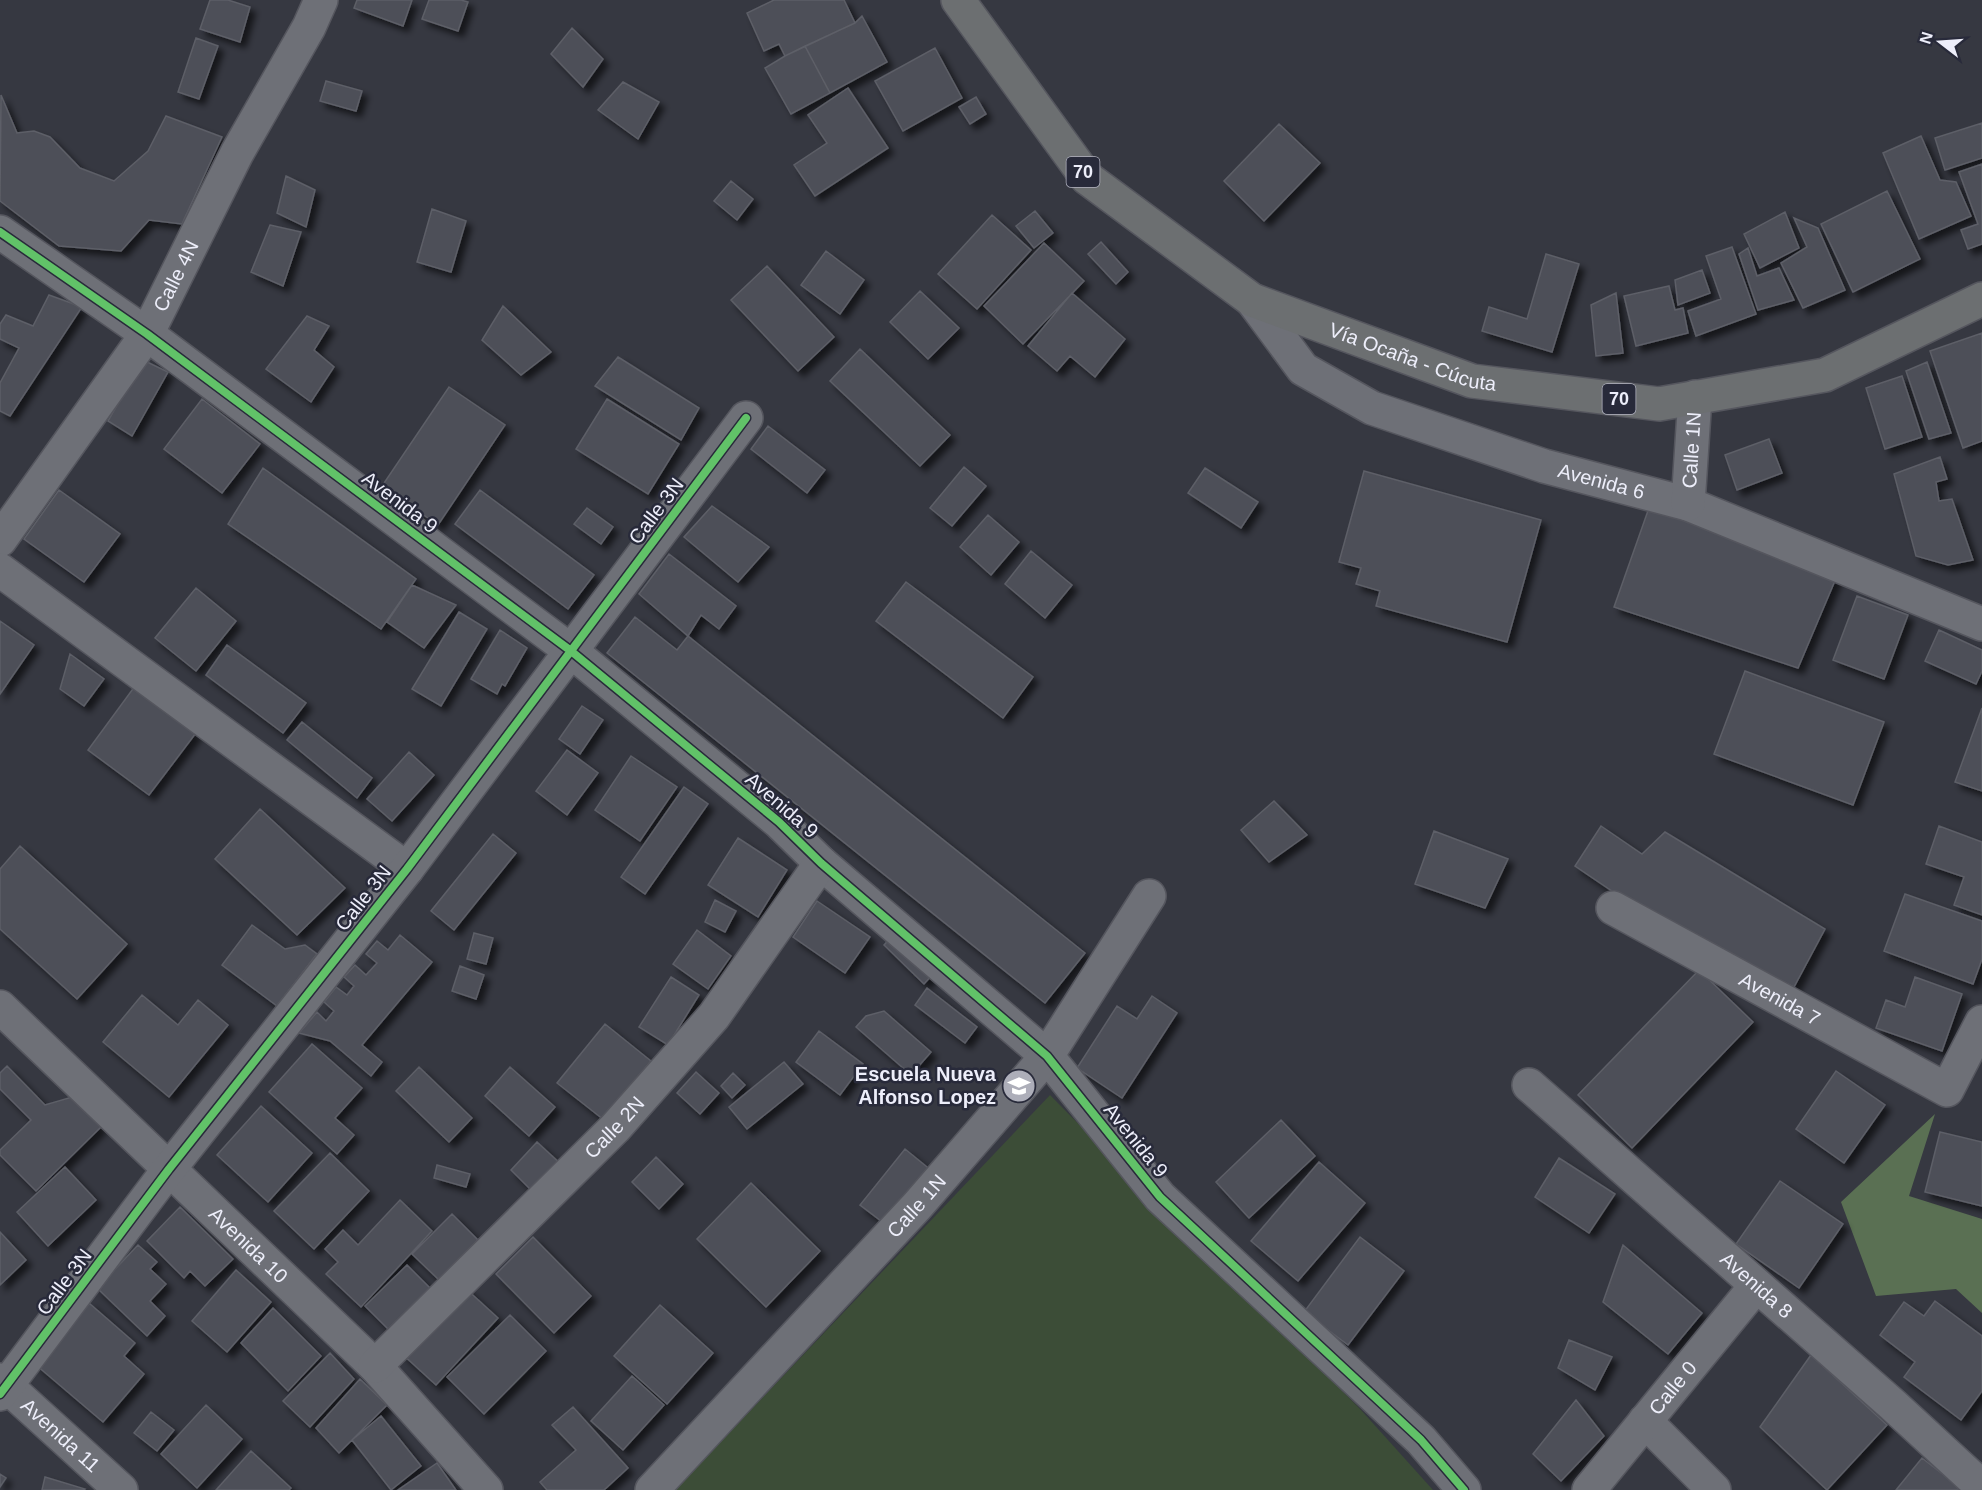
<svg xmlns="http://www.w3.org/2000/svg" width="1982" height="1490" font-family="Helvetica,sans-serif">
<defs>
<filter id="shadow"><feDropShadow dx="5.5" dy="5.5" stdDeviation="3" flood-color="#0009"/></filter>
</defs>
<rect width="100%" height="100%" fill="#363841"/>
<path fill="#3c4d37" d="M1050 1095 1361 1410 1433 1490H675Z"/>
<path fill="#5a7053" d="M1935 1114 1909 1196 1982 1219V1313L1956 1289 1876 1296 1841 1202Z"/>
<path fill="#4e4f58" stroke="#5d5f67" stroke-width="1.5" filter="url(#shadow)" d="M210 0H228L250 7 240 42 200 29Z
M357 0H412L403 26 354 8Z
M429 0H461L468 2 458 31 422 19Z
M774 0H844L855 23 785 56 779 44 764 51 747 13Z
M862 16 887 62 830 93 805 46 855 23Z
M572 28 603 59 583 87 551 54Z
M196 38 218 46 199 99 178 92Z
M805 46 830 93 791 114 765 68 785 56Z
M935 48 962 98 903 131 875 81Z
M326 81 362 91 356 111 320 101Z
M623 82 659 102 638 139 598 110Z
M848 88 888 148 815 196 794 165 827 143 808 115Z
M1 95 17 133 34 131 50 137 80 168 114 181 148 151 166 116 222 137 182 224 149 220 121 251 59 246 0 201Z
M976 97 986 114 970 124 959 107Z
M1982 123V158L1945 170 1935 138Z
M1279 124 1320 163 1264 221 1224 181Z
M1921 136 1940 180 1956 182 1971 216 1919 239 1883 153Z
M1982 164V244L1968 249 1961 230 1978 224 1959 172Z
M286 176 315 190 306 227 277 213Z
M731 181 753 199 737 220 714 201Z
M1887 191 1920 259 1853 292 1821 224Z
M432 209 466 221 451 272 417 262Z
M1035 211 1053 233 1034 248 1016 226Z
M1785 212 1799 248 1760 268 1744 234Z
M992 215 1031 250 977 309 938 274Z
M1794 218 1818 228 1845 290 1803 308 1781 263 1807 247Z
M270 225 301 232 283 286 251 272Z
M1101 242 1128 272 1116 284 1088 254Z
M1044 243 1084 281 1023 344 984 306Z
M1732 247 1756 314 1696 336 1688 311 1721 299 1706 256Z
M1748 248 1757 276 1779 268 1794 300 1758 310 1739 254Z
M826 251 864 280 840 314 801 285Z
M1546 254 1579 264 1552 352 1482 331 1489 307 1527 319Z
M767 266 834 337 798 371 731 300Z
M1702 270 1710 293 1678 305 1675 280Z
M1669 286 1675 310 1683 308 1688 333 1636 346 1624 296Z
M920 291 959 328 928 359 890 322Z
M1072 293 1125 339 1095 377 1070 356 1057 371 1028 346Z
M1616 293 1623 353 1596 356 1591 305Z
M49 295 82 307 10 416 0 411V383L19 348 0 339V324L6 315 33 326Z
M503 306 551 352 521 375 482 340Z
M307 316 329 326 314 350 334 367 311 402 266 369Z
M1982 333V441L1963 448 1930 351Z
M860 349 950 435 920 466 830 381Z
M618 357 699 408 681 440 595 386Z
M143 360 168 372 132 436 108 421Z
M1927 362 1951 433 1929 439 1906 371Z
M1902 376 1922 437 1885 449 1866 388Z
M449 387 505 425 438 525 382 486Z
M202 399 260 444 222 493 164 449Z
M607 399 679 444 648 494 576 449Z
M768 426 825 470 807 493 751 449Z
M1769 439 1782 473 1737 490 1725 455Z
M1940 457 1947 479 1936 482 1939 501 1952 499 1973 560 1948 565 1916 556 1894 474Z
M964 467 986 486 952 526 930 508Z
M263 468 416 579 381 629 228 524Z
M1205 468 1258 502 1241 528 1188 493Z
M1364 471 1541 520 1507 642 1376 606 1380 591 1356 584 1361 568 1339 562Z
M59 490 120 534 84 582 24 539Z
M480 490 594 575 568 609 455 524Z
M1650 505 1837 576 1798 668 1614 607Z
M712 506 769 547 738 582 684 537Z
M587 508 613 527 601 544 574 524Z
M988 515 1019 542 991 575 960 547Z
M1031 551 1072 585 1045 618 1005 584Z
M669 554 736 606 719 629 701 615 688 636 639 594Z
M906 582 1033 677 1003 718 876 621Z
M412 585 456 605 424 648 387 622Z
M196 588 236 621 196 671 155 638Z
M1857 596 1908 615 1884 679 1833 660Z
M459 612 487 629 441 706 412 689Z
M635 617 677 650 688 636 1085 953 1045 1003 607 653Z
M0 621 34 645 0 694Z
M500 630 527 648 505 686 502 684 497 694 471 679Z
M1939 630 1982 650V671L1976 684 1925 661Z
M227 645 306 703 283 733 206 675Z
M70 654 104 679 84 706 60 689Z
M1745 671 1884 722 1853 805 1714 754Z
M135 686 196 733 149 795 88 750Z
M582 706 603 720 580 754 559 739Z
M1982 708V791L1955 782Z
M302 722 372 778 357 798 287 740Z
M567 750 598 773 567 815 536 791Z
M409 752 434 775 392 821 367 799Z
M631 756 677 787 640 841 595 810Z
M684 787 708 804 645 894 621 877Z
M1274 801 1307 835 1269 862 1241 830Z
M260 809 345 888 297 935 215 859Z
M1601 826 1642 854 1665 832 1825 929 1794 987 1677 935 1575 866Z
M1939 826 1982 842V915L1954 905 1964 877 1926 864Z
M1434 831 1508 859 1485 908 1415 884Z
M493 834 516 853 454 930 431 911Z
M738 838 787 870 758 917 708 885Z
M20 846 127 944 77 999 0 929V869Z
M1905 894 1982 921V959L1973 984 1884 951Z
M715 900 736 911 725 932 705 922Z
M817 901 870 937 845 973 793 937Z
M252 925 285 949 305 945 317 954 277 1006 222 965Z
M697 930 731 956 708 989 673 964Z
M474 933 493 938 486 964 467 959Z
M894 934 934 973 924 984 884 945Z
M400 935 432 962 362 1045 382 1062 371 1076 330 1041 299 1033 317 1012 326 1021 334 1011 324 1002 336 987 347 995 354 986 344 977 355 965 366 975 377 963 366 954 377 941 388 950Z
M460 966 484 975 476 999 452 991Z
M1699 970 1753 1022 1632 1148 1578 1095Z
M671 977 699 995 668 1045 639 1027Z
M1915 977 1962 994 1942 1051 1876 1028 1886 1000 1905 1007Z
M927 988 977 1027 965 1043 915 1005Z
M142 995 178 1025 198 1000 228 1025 169 1097 103 1042Z
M1152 996 1177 1013 1122 1098 1077 1068 1117 1006 1137 1019Z
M884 1011 931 1052 911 1075 856 1027 866 1016Z
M605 1024 651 1061 604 1120 557 1083Z
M819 1031 863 1064 840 1095 796 1062Z
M312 1044 362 1088 335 1118 354 1135 337 1154 269 1092Z
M784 1062 803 1084 747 1129 729 1107Z
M7 1066 45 1105 72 1097 101 1127 36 1191 0 1155V1150L31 1120 0 1089V1073Z
M419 1067 472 1118 449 1142 396 1091Z
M510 1067 555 1107 529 1136 485 1096Z
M1836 1071 1885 1105 1844 1163 1796 1129Z
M696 1072 719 1093 700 1114 677 1093Z
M733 1073 745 1085 732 1098 721 1086Z
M261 1106 312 1153 268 1202 217 1155Z
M1281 1120 1315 1156 1249 1218 1216 1182Z
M1940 1132 1982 1142V1206L1925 1192Z
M537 1142 563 1166 536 1195 511 1170Z
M905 1149 932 1171 885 1224 860 1205Z
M330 1153 369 1191 314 1249 274 1211Z
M656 1157 683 1184 659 1209 632 1182Z
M1559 1158 1615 1194 1589 1233 1535 1197Z
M1319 1162 1365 1203 1298 1281 1251 1241Z
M437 1165 470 1174 466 1187 434 1178Z
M65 1167 96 1200 48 1246 17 1212Z
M1780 1181 1843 1224 1799 1288 1736 1244Z
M751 1183 820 1251 766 1307 697 1239Z
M400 1200 432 1231 361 1307 326 1274 338 1262 325 1249 343 1230 358 1245Z
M180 1207 233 1259 205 1286 190 1271 184 1278 147 1241Z
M452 1214 478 1240 439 1280 412 1254Z
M0 1232 26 1260 0 1285Z
M533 1237 591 1296 554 1333 496 1274Z
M1360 1237 1404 1271 1348 1345 1304 1312Z
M138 1245 157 1262 150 1269 166 1284 150 1301 165 1316 147 1336 97 1288Z
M1623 1245 1702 1313 1668 1354 1603 1302Z
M407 1265 432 1290 390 1331 365 1306Z
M236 1270 271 1302 227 1352 192 1321Z
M463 1286 498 1318 436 1385 401 1353Z
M1935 1301 1982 1336V1391L1961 1420 1904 1377 1915 1362 1880 1335 1904 1302 1924 1316Z
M89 1303 135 1343 124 1356 144 1374 103 1422 36 1365Z
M660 1305 713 1353 667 1404 614 1356Z
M273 1308 321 1356 288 1391 241 1343Z
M510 1315 546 1351 484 1414 447 1377Z
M1569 1340 1612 1357 1595 1390 1558 1368Z
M330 1353 354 1379 310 1427 283 1401Z
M1811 1355 1887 1425 1827 1490 1760 1427Z
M632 1376 664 1405 623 1450 591 1421Z
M360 1379 387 1405 339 1453 316 1428Z
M1576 1400 1604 1436 1561 1481 1533 1454Z
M206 1405 242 1439 197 1488 161 1454Z
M573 1407 628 1468 604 1490H547L540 1482 576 1450 552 1425Z
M151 1412 174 1430 157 1451 134 1433Z
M381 1416 421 1466 391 1490 352 1440Z
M251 1451 291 1488 289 1490H216Z
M1922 1458 1963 1490H1896Z
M437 1463 456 1490H398Z
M0 1474 6 1478 0 1487Z
M45 1477 85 1489 84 1490H42Z"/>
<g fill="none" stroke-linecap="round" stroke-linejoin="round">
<defs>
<g id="street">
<path d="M0 232 147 334 571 651 779 822 821 863 1047 1056 1160 1197 1421 1440 1464 1490"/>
<path id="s1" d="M1252 300 1303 369 1372 408 1544 466 1688 504 1982 624"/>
<path id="s2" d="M1688 504 1695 397"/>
<path id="s3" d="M0 540 147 334 237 153 309 27 321 0"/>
<path d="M0 570 407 869"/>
<path id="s4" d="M1613 908 1947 1090 1982 1022"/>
<path id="s5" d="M0 1007 375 1366 486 1490"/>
<path id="s6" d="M1529 1085 1893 1405 1982 1487"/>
<path id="s7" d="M375 1366 615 1128 714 1016 821 863"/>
<path id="s8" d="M0 1380 121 1490"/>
<path d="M0 1394 169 1169 407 869 746 418"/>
<path d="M1645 1421 1714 1490"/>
<path id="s9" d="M652 1490 917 1206 1047 1056 1149 896"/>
<path id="s10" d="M1589 1490 1756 1286"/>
</g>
<g id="primary">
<path id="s11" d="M958 0 1087 178 1252 300 1472 381 1659 404 1825 375 1982 299"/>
</g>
</defs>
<use href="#street" stroke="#55565e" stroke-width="36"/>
<use href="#primary" stroke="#55565e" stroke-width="36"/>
<use href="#street" stroke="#6e7077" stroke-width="33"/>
<use href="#primary" stroke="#6c6f71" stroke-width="33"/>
<defs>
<path id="cycleway" d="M0 232 147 334 571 651 779 822 821 863 1047 1056 1160 1197 1421 1440 1464 1490
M0 1394 169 1169 407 869 746 418"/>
</defs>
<use href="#cycleway" stroke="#282a3a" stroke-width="11"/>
<use href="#cycleway" stroke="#61c268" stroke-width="8"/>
</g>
<defs>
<symbol id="school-disc" viewBox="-11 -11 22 22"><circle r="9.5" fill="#adaeb9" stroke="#282a3a"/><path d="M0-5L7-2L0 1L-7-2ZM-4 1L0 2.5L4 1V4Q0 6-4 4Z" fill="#fff"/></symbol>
</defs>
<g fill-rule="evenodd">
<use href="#school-disc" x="1000" y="1067" width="38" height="38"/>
</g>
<g text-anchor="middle" stroke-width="5" stroke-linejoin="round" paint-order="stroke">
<g fill="#282a3a" stroke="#b2b3c0" stroke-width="1.5">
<rect x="1066.5" y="157" width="33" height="30" rx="4.5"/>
<rect x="1602.5" y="384" width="33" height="30" rx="4.5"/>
</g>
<g font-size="18" font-weight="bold" fill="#edeefa">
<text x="1083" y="178">70</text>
<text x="1619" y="405">70</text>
</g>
<g font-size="20" fill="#edeefa" stroke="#282a3a">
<text dy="7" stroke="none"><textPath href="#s3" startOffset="318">Calle 4N</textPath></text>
<text dy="7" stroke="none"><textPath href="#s11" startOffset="596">Vía Ocaña - Cúcuta</textPath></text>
<text dy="7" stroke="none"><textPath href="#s2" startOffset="54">Calle 1N</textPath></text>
<text dy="7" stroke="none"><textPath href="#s1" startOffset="406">Avenida 6</textPath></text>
<text transform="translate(400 502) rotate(37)" y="7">Avenida 9</text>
<text transform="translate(656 511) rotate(-53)" y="7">Calle 3N</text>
<text transform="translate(782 805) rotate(41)" y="7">Avenida 9</text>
<text transform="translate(363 898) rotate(-52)" y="7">Calle 3N</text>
<text dy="7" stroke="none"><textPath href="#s4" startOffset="190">Avenida 7</textPath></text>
<text dy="7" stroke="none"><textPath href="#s7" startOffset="338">Calle 2N</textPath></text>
<text transform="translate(1136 1140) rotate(51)" y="7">Avenida 9</text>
<text dy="7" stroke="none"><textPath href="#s9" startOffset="388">Calle 1N</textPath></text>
<text dy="7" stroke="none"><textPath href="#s5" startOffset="344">Avenida 10</textPath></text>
<text transform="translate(64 1282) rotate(-53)" y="7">Calle 3N</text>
<text dy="7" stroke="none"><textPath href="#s6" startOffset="303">Avenida 8</textPath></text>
<text dy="7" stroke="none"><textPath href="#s10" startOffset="132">Calle 0</textPath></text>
<text dy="7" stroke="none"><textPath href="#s8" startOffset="82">Avenida 11</textPath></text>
</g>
<g font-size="20" font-weight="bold" fill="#edeefa" stroke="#282a3a" text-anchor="end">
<text x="996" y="1081">Escuela Nueva<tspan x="996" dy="23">Alfonso Lopez</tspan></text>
</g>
</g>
<g transform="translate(1940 42) rotate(287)" stroke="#282a3a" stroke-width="4.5" paint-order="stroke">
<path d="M0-4.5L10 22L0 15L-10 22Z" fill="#edeefa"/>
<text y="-9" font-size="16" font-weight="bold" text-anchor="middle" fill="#edeefa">N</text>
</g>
</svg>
